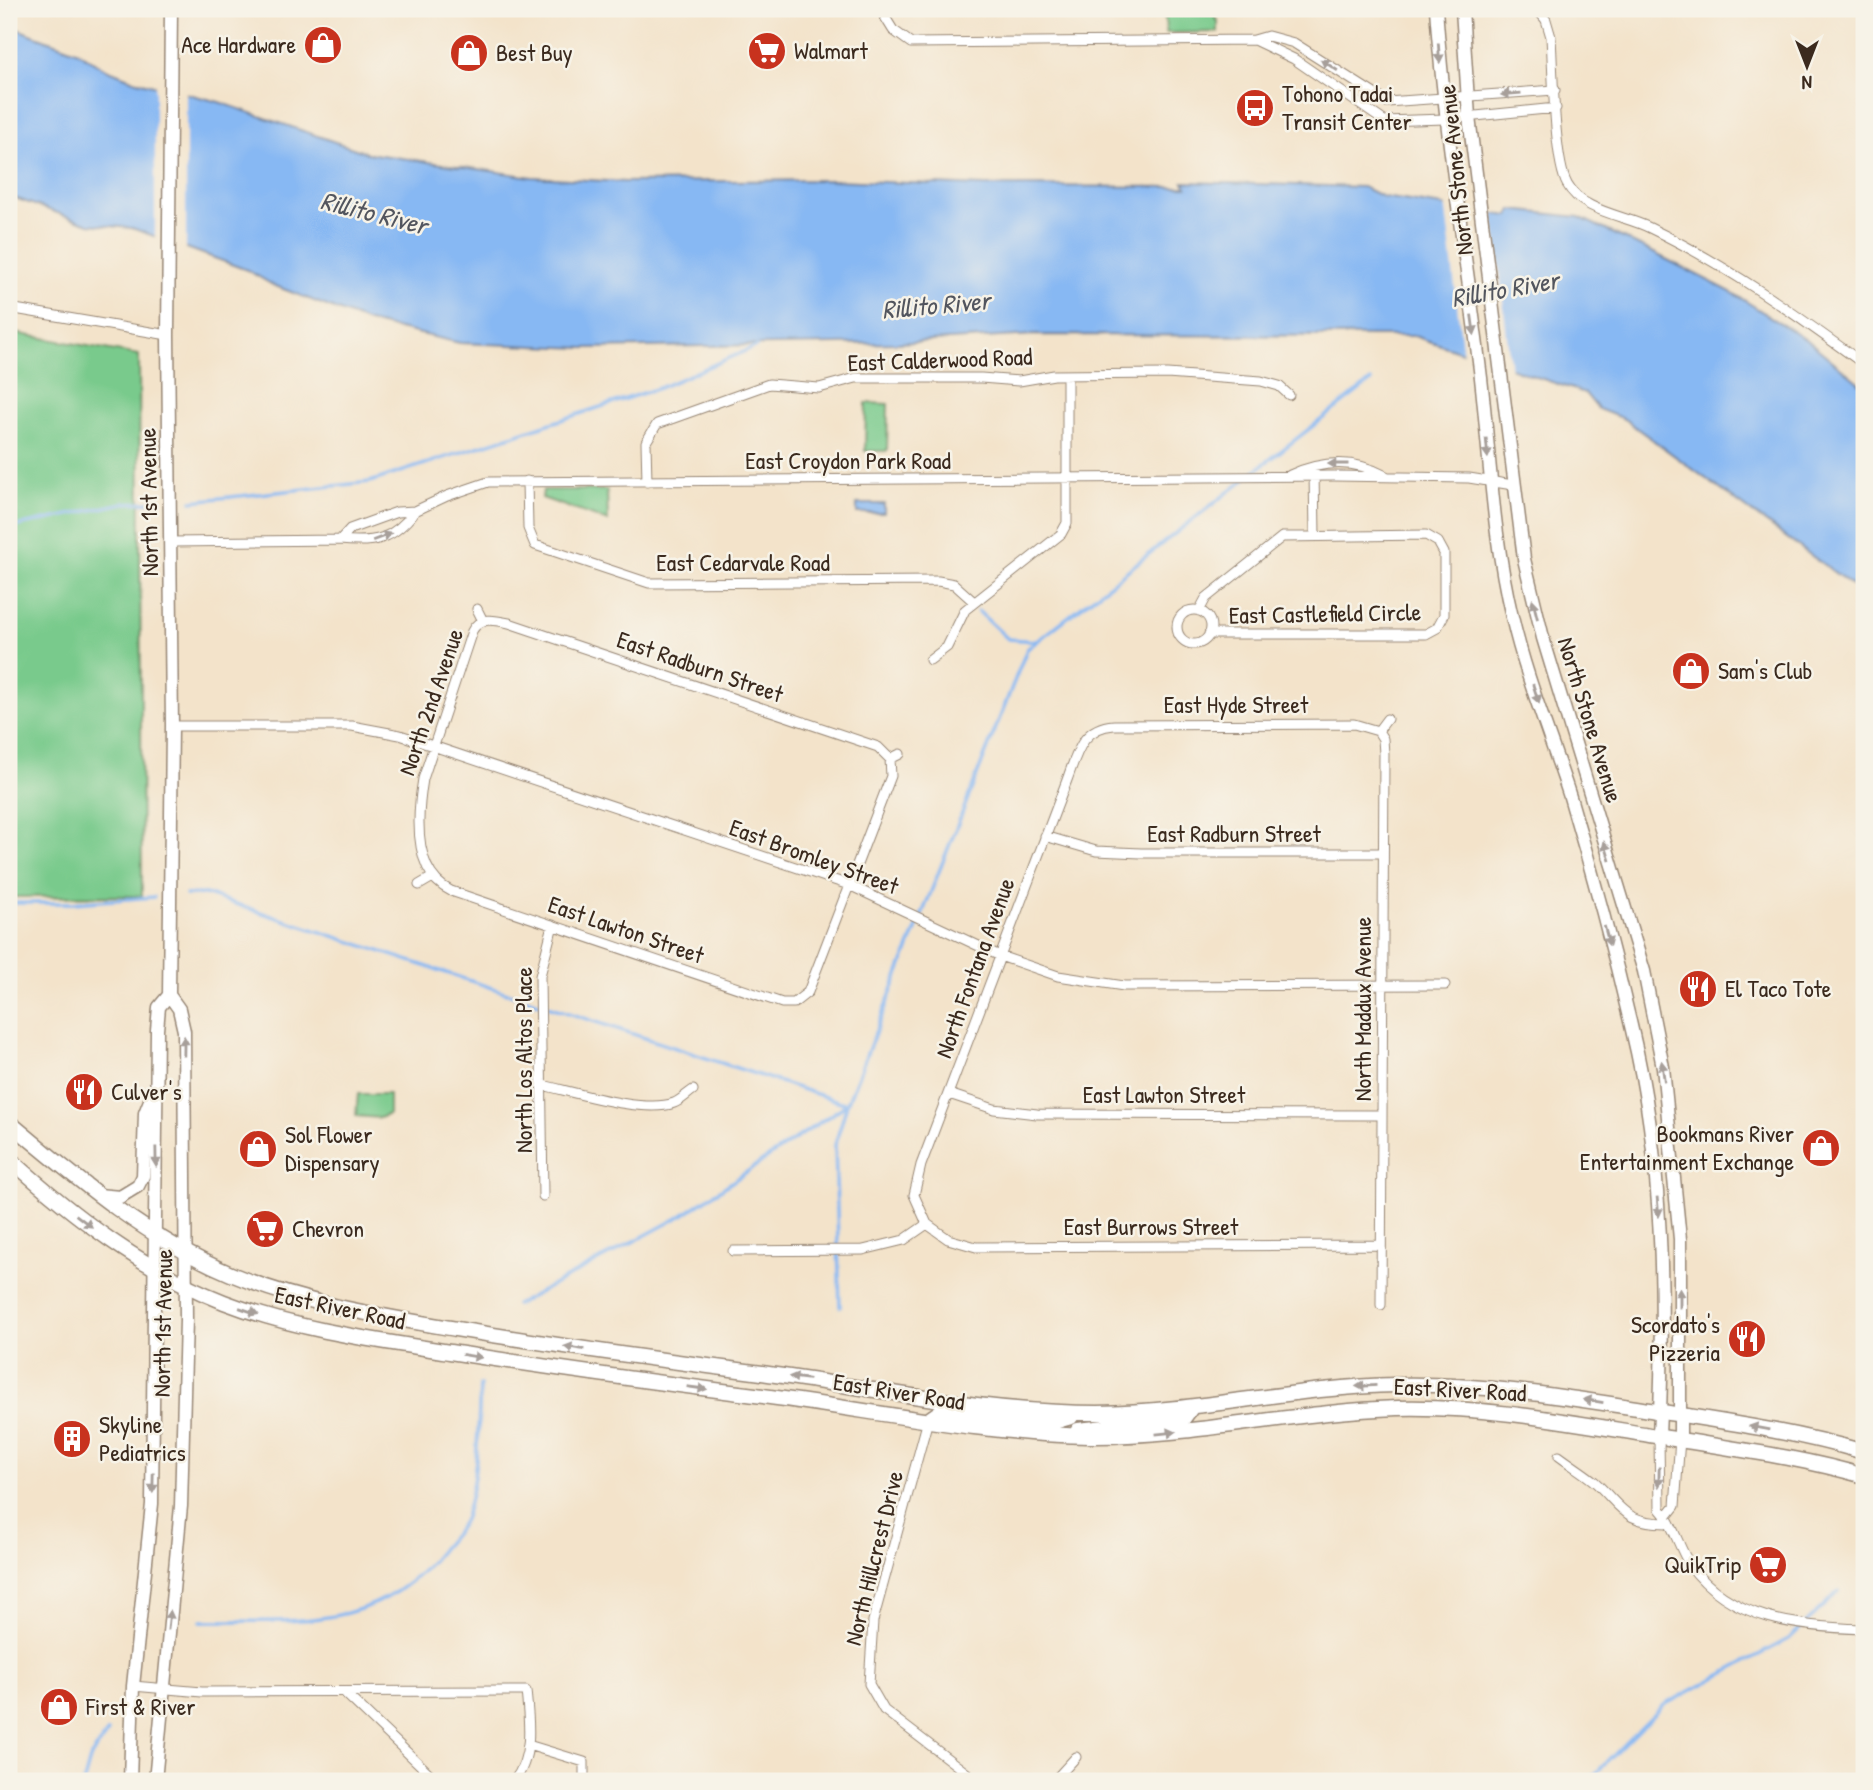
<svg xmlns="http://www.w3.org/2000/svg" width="1873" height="1790" font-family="'Patrick Hand',sans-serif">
<rect width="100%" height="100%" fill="#f7f3e8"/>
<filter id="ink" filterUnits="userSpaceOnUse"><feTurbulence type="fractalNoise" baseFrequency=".0143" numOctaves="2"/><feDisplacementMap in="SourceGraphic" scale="14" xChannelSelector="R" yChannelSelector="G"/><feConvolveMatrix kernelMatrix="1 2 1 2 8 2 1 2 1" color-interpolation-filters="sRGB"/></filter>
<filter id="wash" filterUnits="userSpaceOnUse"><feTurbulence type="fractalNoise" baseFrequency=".00686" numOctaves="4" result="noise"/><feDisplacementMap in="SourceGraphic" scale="28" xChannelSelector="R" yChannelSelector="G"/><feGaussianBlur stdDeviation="1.57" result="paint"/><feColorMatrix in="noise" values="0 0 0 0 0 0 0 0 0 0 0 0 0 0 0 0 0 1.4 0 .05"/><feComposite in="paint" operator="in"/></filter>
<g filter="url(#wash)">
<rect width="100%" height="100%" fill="#f3e3ca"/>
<path fill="#79ca8c" stroke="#5a7a55" stroke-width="2" d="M1155 9H1218L1215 19 1218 20V32L1166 33 1165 16H1155Z
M9 332 139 355 142 896 9 897Z
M866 403 888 404 887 451H865Z
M543 490H607L608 521 542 498Z
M358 1094H389V1114L380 1118 356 1116Z"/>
<path fill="#87b8f3" stroke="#617188" stroke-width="2" d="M9 26 76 51 104 68 134 80 219 102 367 153 532 177 625 182 834 180 984 186 1187 187 1184 182 1363 187 1383 197 1509 216 1512 210 1579 217 1646 249 1733 293 1811 343 1864 387V594L1624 419 1598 409 1585 393 1414 336 1034 335 897 343 584 348 460 343 368 322 273 285 247 270 132 228 89 224 9 196Z
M857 504H884V513H857Z"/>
<path fill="#f3e3ca" d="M155 82 186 91V252L155 240Z
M1445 202 1493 210 1511 372 1463 356Z"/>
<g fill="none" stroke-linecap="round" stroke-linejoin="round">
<path stroke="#87b8f3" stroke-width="3.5" d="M1251 474 1371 381
M192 501 370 482 659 388 757 346
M9 528 124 503 154 502
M978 611 1008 639 1038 641
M186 895 205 894 847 1104 835 1145 840 1307
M9 903H72L154 897
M516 1305 683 1215 847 1104 1027 649 1245 479
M201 1621C293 1620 377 1633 440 1551 447 1541 461 1529 465 1517 478 1476 478 1428 480 1385
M84 1781 91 1756 108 1732
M1588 1781 1664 1705 1789 1639 1839 1591"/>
</g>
</g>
<g filter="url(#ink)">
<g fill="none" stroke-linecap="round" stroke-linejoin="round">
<defs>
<path id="minor" d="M880 9 893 30 911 43 1254 40 1268 36 1294 43 1387 102 1555 90
M1537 9 1546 20 1551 37C1553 68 1554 161 1567 184 1582 212 1624 215 1650 228 1727 265 1795 314 1864 364
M1254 40 1294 59 1384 121 1445 119 1556 108
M9 308 168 335
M1314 471 1315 535
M1290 475C1323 460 1355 459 1386 476
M527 481 528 528 535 545 649 583 938 581 954 584 974 602
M647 482 646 442 657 424 769 384 819 388 856 378H981L1019 381 1054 375 1167 374 1261 381 1279 386 1289 395
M340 540 350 529 397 512 415 511 447 496 488 482 1334 476 1469 478 1513 485
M171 542 340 540C375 544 394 539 415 511
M477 609 483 621
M1177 627a17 17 0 1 1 34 0a17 17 0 1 1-34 0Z
M1199 611 1206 598 1282 537 1426 535 1438 542 1444 553V615L1437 628 1426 634H1209
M930 660 947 647 965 610 1061 534 1067 523V375
M172 726H352L400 735 849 885 1000 956 1058 976 1124 986 1445 985
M890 759 891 776 808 992 794 1003H782L451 891C412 873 417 815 423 779L472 631C480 616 495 620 509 623L878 747 890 759 900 754
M1045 836 1096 851 1141 853H1383
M419 885 431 878
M542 1085C574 1092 644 1114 674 1103 680 1101 687 1094 693 1090
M949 1094 994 1109 1037 1114 1382 1115
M543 1196 540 976 553 925
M927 1224 914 1195 921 1165 1067 780C1077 753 1082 727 1114 725L1354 724 1378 731
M927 1224 948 1239 976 1247 1381 1245
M733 1251 863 1250 904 1240 927 1224
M1381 1305 1384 754 1383 739 1378 731 1387 719
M928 1420 873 1621 869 1684 884 1710 977 1781
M1659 1437 1660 1509C1672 1521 1679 1548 1690 1565 1731 1621 1800 1627 1864 1629
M1559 1456C1571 1465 1584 1473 1595 1482 1623 1508 1624 1523 1667 1523
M1667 1516 1675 1506 1680 1439
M133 1686 202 1692 526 1691C529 1721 534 1756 514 1781
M346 1694 437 1781
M528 1745 584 1762V1781
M1054 1781 1076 1757"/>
<path id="secondary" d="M1436 9C1445 133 1466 255 1481 378 1490 458 1493 538 1512 617 1526 678 1551 738 1570 797 1593 874 1614 952 1632 1030 1664 1162 1665 1302 1659 1437
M1462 9 1469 117 1524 559 1543 638 1644 971 1663 1067 1680 1239V1439
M98 1195 120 1197 138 1186 143 1176 145 1113 153 1093
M130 1781 133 1686 152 1504 157 1030 159 1007 169 995 172 726 168 335 171 9
M155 1781 181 1506 186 1320 184 1031 179 1009 169 995"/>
<path id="primary" d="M9 1122C78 1180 147 1239 231 1274 303 1304 380 1316 456 1329 558 1346 660 1360 762 1373 873 1388 986 1413 1098 1413 1198 1412 1296 1387 1396 1385 1484 1383 1570 1398 1656 1411 1726 1422 1796 1432 1864 1452
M9 1158C72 1215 144 1271 224 1302 297 1330 373 1340 450 1352 551 1368 653 1382 755 1395 867 1409 978 1434 1090 1436 1193 1437 1295 1411 1398 1408 1485 1406 1570 1422 1656 1436 1726 1448 1796 1456 1864 1476
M928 1420 941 1411 1050 1423 1071 1417
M1078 1430 1178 1419 1184 1418 1192 1407"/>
</defs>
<use href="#minor" stroke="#978674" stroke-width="11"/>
<use href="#secondary" stroke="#978674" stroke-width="15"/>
<use href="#primary" stroke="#978674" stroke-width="17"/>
<use href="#minor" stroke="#fff" stroke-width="9"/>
<use href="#secondary" stroke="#fff" stroke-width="12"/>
<use href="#primary" stroke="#fff" stroke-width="14"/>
</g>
<defs><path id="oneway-solid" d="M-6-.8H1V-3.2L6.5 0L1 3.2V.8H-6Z" transform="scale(1.75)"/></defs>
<g fill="#a79f9a">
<use href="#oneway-solid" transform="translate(1439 53) rotate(86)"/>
<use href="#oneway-solid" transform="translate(1329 65) rotate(-147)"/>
<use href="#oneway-solid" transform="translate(1511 94) rotate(175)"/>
<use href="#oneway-solid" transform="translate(1473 325) rotate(82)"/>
<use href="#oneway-solid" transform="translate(1487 448) rotate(85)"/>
<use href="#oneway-solid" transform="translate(1338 464) rotate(180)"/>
<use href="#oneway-solid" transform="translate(382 537) rotate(-21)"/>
<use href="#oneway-solid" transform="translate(1535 609) rotate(-104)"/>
<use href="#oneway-solid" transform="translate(1536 694) rotate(72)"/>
<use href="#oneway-solid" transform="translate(1607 851) rotate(-107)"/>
<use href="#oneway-solid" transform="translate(1607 936) rotate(75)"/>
<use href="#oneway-solid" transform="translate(184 1046) rotate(-89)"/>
<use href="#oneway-solid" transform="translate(1663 1071) rotate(-98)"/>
<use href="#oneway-solid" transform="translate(156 1157) rotate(89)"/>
<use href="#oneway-solid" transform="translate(1658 1207) rotate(85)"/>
<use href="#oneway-solid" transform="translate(84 1221) rotate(37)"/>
<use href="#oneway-solid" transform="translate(1680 1298) rotate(-90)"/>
<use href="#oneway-solid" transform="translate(249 1311) rotate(19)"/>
<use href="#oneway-solid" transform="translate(574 1348) rotate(-171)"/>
<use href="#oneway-solid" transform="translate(472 1356) rotate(9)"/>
<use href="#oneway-solid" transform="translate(799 1378) rotate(-172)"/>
<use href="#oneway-solid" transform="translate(1366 1386) rotate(177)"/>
<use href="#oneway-solid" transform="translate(697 1388) rotate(8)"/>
<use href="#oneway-solid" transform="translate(1593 1401) rotate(-171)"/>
<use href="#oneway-solid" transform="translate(1759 1428) rotate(-170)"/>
<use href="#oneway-solid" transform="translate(1166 1433) rotate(-6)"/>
<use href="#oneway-solid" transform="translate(1659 1477) rotate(91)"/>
<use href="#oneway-solid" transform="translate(153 1483) rotate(91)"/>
<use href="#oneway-solid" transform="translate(169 1620) rotate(-84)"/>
</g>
</g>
<defs>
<symbol id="shop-disc" viewBox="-11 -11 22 22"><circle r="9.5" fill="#c8321e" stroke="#f7f3e8"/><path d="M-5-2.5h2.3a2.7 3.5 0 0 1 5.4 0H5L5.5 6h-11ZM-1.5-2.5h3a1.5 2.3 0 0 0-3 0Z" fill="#fff"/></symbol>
<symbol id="supermarket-disc" viewBox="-11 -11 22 22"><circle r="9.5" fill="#c8321e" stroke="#f7f3e8"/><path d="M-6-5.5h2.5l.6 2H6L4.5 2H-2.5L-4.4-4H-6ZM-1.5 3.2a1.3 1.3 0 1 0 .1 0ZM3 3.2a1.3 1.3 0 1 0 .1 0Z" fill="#fff"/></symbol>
<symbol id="bus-disc" viewBox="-11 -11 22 22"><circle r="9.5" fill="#c8321e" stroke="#f7f3e8"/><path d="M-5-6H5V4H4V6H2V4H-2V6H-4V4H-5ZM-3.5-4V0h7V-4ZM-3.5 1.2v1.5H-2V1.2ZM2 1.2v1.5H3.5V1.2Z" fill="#fff"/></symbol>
<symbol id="restaurant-disc" viewBox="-11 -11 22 22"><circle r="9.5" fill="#c8321e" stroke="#f7f3e8"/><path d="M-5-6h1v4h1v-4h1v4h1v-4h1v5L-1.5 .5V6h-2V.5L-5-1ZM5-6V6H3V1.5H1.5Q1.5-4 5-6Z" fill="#fff"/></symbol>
<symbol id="building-disc" viewBox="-11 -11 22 22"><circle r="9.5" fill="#c8321e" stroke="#f7f3e8"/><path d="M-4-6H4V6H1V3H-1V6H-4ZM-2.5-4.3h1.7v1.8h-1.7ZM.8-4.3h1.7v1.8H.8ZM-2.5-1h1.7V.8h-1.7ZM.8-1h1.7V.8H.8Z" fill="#fff"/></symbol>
</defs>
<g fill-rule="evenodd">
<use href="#shop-disc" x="301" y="23" width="44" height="44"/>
<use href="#supermarket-disc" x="745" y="29" width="44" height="44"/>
<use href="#shop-disc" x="447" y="31" width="44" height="44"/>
<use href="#bus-disc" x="1233" y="86" width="44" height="44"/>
<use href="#shop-disc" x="1669" y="649" width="44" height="44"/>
<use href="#restaurant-disc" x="1676" y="967" width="44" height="44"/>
<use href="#restaurant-disc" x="62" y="1070" width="44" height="44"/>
<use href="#shop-disc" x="1799" y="1126" width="44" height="44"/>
<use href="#shop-disc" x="236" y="1127" width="44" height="44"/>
<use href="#supermarket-disc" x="243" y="1207" width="44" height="44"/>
<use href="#restaurant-disc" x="1725" y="1317" width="44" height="44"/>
<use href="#building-disc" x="50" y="1417" width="44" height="44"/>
<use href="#supermarket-disc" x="1746" y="1543" width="44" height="44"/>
<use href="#shop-disc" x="37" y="1685" width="44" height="44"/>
</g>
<g text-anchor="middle" stroke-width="5" stroke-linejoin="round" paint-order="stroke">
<g font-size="24" fill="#3b2a1e" stroke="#f7f3e8" text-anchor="start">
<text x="296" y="53" text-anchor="end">Ace Hardware</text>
<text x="794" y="59">Walmart</text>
<text x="496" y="61">Best Buy</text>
<text x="1282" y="102">Tohono Tadai<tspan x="1282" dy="28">Transit Center</tspan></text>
<text x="1718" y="679">Sam's Club</text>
<text x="1725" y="997">El Taco Tote</text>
<text x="111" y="1100">Culver's</text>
<text x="1794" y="1142" text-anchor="end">Bookmans River<tspan x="1794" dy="28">Entertainment Exchange</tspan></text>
<text x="285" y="1143">Sol Flower<tspan x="285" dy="28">Dispensary</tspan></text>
<text x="292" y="1237">Chevron</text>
<text x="1720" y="1333" text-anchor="end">Scordato's<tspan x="1720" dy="28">Pizzeria</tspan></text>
<text x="99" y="1433">Skyline<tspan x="99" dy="28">Pediatrics</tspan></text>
<text x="1741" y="1573" text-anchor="end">QuikTrip</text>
<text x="86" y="1715">First &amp; River</text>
</g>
<g font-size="24" fill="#3b2a1e" stroke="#f7f3e8">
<text transform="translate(1456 170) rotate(-96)" y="8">North Stone Avenue</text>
<text transform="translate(940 360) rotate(-2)" y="8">East Calderwood Road</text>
<text x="848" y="469">East Croydon Park Road</text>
<text transform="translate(149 502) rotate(-91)" y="8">North 1st Avenue</text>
<text x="743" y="571">East Cedarvale Road</text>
<text transform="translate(1325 614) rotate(-1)" y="8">East Castlefield Circle</text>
<text transform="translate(700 667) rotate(19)" y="8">East Radburn Street</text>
<text transform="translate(431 702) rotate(-71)" y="8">North 2nd Avenue</text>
<text x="1236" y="713">East Hyde Street</text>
<text transform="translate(1590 720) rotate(73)" y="8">North Stone Avenue</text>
<text x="1234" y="842">East Radburn Street</text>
<text transform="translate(814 857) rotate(20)" y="8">East Bromley Street</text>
<text transform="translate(626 930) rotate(19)" y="8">East Lawton Street</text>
<text transform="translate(975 968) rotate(-70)" y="8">North Fontana Avenue</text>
<text transform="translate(1363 1009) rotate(-90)" y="8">North Maddux Avenue</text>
<text transform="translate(524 1060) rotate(-90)" y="8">North Los Altos Place</text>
<text x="1164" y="1103">East Lawton Street</text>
<text x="1151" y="1235">East Burrows Street</text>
<text transform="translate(340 1308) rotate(12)" y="8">East River Road</text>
<text transform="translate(163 1323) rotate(-89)" y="8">North 1st Avenue</text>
<text transform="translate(1460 1390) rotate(3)" y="8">East River Road</text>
<text transform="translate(899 1392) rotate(9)" y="8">East River Road</text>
<text transform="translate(874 1558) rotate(-76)" y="8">North Hillcrest Drive</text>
</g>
<g font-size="26" font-style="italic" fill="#52555e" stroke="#f7f3e8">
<text transform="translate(374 213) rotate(14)" y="9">Rillito River</text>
<text transform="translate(1505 289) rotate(-10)" y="9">Rillito River</text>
<text transform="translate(936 305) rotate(-5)" y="9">Rillito River</text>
</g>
</g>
<rect width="1873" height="1790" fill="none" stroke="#f7f3e8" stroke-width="35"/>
<g transform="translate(1807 66) rotate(180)" stroke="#f7f3e8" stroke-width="5" paint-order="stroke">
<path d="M0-5L12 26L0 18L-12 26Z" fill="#3b2a1e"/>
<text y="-10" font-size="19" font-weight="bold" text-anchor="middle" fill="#3b2a1e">N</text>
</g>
</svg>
